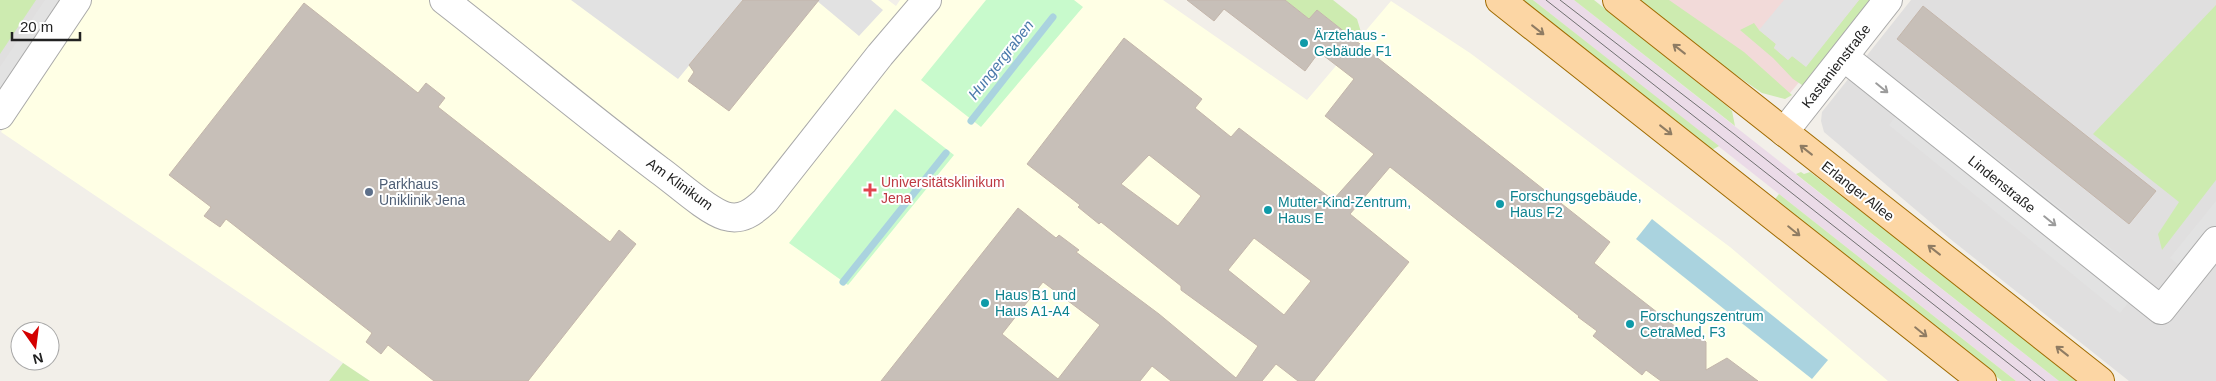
<svg xmlns="http://www.w3.org/2000/svg" width="2216" height="381" font-family="Helvetica,sans-serif">
<rect width="100%" height="100%" fill="#f2efe9"/>
<path fill="#e0dfdf" d="M0 0H63L0 95Z
M1911 0H2216V381H2129L1949 238 1824 132 1821 121 1822 112Z"/>
<path fill="#f2dad9" d="M1664 0H1868L1785 99Z"/>
<path fill="#ebdbe8" d="M1533 0H1574L2059 381H2016Z"/>
<path fill="#ffffe5" d="M89 0H888L896 6 900 0H1163L1307 100 1391 1 1470 53 1730 247 1888 381H370L1 132Z"/>
<path fill="#cdebb0" d="M0 0H36L0 54Z
M1285 0H1333L1357 19 1361 32 1356 41 1317 10 1309 19Z
M1517 0H1533L1719 146 1710 151Z
M1574 0H1594L1727 106 1732 111 1735 126Z
M1639 0H1669L1744 52 1792 95 1785 99 1762 93 1704 53Z
M1859 0H1875L1805 87 1793 79 1773 58 1740 30 1754 23 1759 30 1776 44 1774 48 1788 60 1792 56 1806 66Z
M2216 5V180L2162 250 2158 234 2179 202 2093 134Z
M1801 172 1804 174 1810 172 1983 305 2076 381H2059L1796 174Z
M1779 194 2016 381H2002L1773 202Z
M343 363 370 381H329Z"/>
<path fill="#c8facc" d="M986 0H1074L1083 7 981 127 921 80Z
M895 109 954 155 848 285 789 243Z"/>
<path fill="#e2e2e2" d="M45 0H63L0 95V67Z
M571 0H743L678 79Z
M816 0H871L883 10 859 36Z
M1784 0H1859L1806 67 1792 56 1788 60 1774 48 1776 44 1759 30Z
M1916 93 2134 267 2127 277 1908 103Z
M1900 111 2131 299 2120 313 1889 125Z
M2216 201V226L2183 268 2170 258Z"/>
<path fill="#aad3df" d="M1652 219 1828 360 1812 379 1636 239Z"/>
<g fill="none" stroke-linecap="round" stroke-linejoin="round">
<path stroke="#aad3df" stroke-width="7" d="M971 121 1053 17
M843 282 946 153"/>
</g>
<path fill="#c7bfb8" stroke="#c4b6ab" fill-rule="evenodd" d="M743 0H819L729 111 688 81 694 72 689 65Z
M1187 0H1285L1309 19 1317 10 1610 242 1594 263 1685 334 1693 333 1700 336 1706 342V370L1727 358 1758 381H1661L1646 370 1642 375 1593 336 1597 331 1578 317 1579 316 1390 167 1350 214 1409 262 1314 381H1298L1276 364 1262 381H1171L1152 366 1140 381H881L1018 208 1056 238 1059 235 1079 250 1076 252 1159 314 1236 378 1258 346 1181 290V286L1101 222 1099 224 1078 207 1080 205 1027 164 1124 38 1202 99 1195 108 1231 137 1239 128 1333 200 1374 154 1325 116 1354 79 1319 52 1305 71 1224 9 1214 21ZM1149 155 1201 196 1178 226 1121 184ZM1254 238 1311 281 1284 315 1228 270ZM1043 282 1100 325 1058 379 1002 334Z
M304 3 418 93 426 83 445 98 438 107 610 242 619 230 636 244 528 381H434L388 345 381 354 366 342 372 333 226 219 220 227 204 216 211 207 169 175Z
M1923 6 2156 191 2129 224 1897 39Z"/>
<g fill="none" stroke-linecap="round" stroke-linejoin="round">
<defs>
<path id="minor" d="M444 0C516 56 586 115 659 170 676 182 706 210 725 216 742 221 753 212 765 201L880 55 927 0
M1844 57 2161 310 2216 241
M0 115 77 0
M1784 132 1888 0"/>
<path id="major" d="M1500 0 1982 381
M1617 0 2100 381"/>
</defs>
<use href="#minor" stroke="#a9a9a9" stroke-width="30"/>
<use href="#major" stroke="#a06b00" stroke-width="30"/>
<use href="#minor" stroke="#fff" stroke-width="28"/>
<use href="#major" stroke="#fcd6a4" stroke-width="28"/>
<path stroke="#707070" stroke-width="1" d="M1546 0 2031 381
M1560 0 1734 134 2045 381"/>
</g>
<defs><path id="oneway-shaft" d="M-6 0H5M1.5-3L5.5 0L1.5 3" fill="none" stroke-width="1.6" stroke-linecap="round" stroke-linejoin="round" transform="scale(1.25)"/></defs>
<g stroke="#8f7c63">
<use href="#oneway-shaft" transform="translate(1538 30) rotate(38)"/>
<use href="#oneway-shaft" transform="translate(1679 49) rotate(-142)"/>
<use href="#oneway-shaft" transform="translate(1666 130) rotate(38)"/>
<use href="#oneway-shaft" transform="translate(1806 150) rotate(-142)"/>
<use href="#oneway-shaft" transform="translate(1794 231) rotate(39)"/>
<use href="#oneway-shaft" transform="translate(1934 250) rotate(-142)"/>
<use href="#oneway-shaft" transform="translate(1921 332) rotate(39)"/>
<use href="#oneway-shaft" transform="translate(2062 351) rotate(-142)"/>
</g>
<g stroke="#9c9c9c">
<use href="#oneway-shaft" transform="translate(1882 88) rotate(39)"/>
<use href="#oneway-shaft" transform="translate(2050 221) rotate(39)"/>
</g>
<g fill="#0f9aa8" stroke="#fff" stroke-width="2">
<circle cx="1304" cy="43" r="5"/>
<circle cx="1500" cy="204" r="5"/>
<circle cx="1268" cy="210" r="5"/>
<circle cx="985" cy="303" r="5"/>
<circle cx="1630" cy="324" r="5"/>
</g>
<path fill="#e0444e" stroke="#fff" stroke-width="2" d="M867.5 182.5h5v5h5v5h-5v5h-5v-5h-5v-5h5z"/>
<circle fill="#5c6f8a" stroke="#fff" stroke-width="2" cx="369" cy="192" r="5"/>
<g text-anchor="middle" stroke-width="4" stroke-linejoin="round" paint-order="stroke">
<g font-size="14" fill="#0d838f" stroke="#fff" text-anchor="start">
<text x="1314" y="40">Ärztehaus -<tspan x="1314" dy="16">Gebäude F1</tspan></text>
<text x="1510" y="201">Forschungsgebäude,<tspan x="1510" dy="16">Haus F2</tspan></text>
<text x="1278" y="207">Mutter-Kind-Zentrum,<tspan x="1278" dy="16">Haus E</tspan></text>
<text x="995" y="300">Haus B1 und<tspan x="995" dy="16">Haus A1-A4</tspan></text>
<text x="1640" y="321">Forschungszentrum<tspan x="1640" dy="16">CetraMed, F3</tspan></text>
</g>
<g font-size="14" fill="#222" stroke="#fff">
<text transform="translate(1836 66) rotate(-52)" y="5">Kastanienstraße</text>
<text transform="translate(680 184) rotate(36)" y="5">Am Klinikum</text>
<text transform="translate(2002 184) rotate(39)" y="5">Lindenstraße</text>
<text transform="translate(1858 191) rotate(38)" y="5">Erlanger Allee</text>
</g>
<g font-size="14" fill="#be3a42" stroke="#fff" text-anchor="start">
<text x="881" y="187">Universitätsklinikum<tspan x="881" dy="16">Jena</tspan></text>
</g>
<g font-size="14" fill="#4e5e75" stroke="#fff" text-anchor="start">
<text x="379" y="189">Parkhaus<tspan x="379" dy="16">Uniklinik Jena</tspan></text>
</g>
<g font-size="15" font-style="italic" fill="#4a7aab" stroke="#fff">
<text transform="translate(1001 60) rotate(-52)" y="5">Hungergraben</text>
</g>
</g>
<g transform="translate(35 346) rotate(166)"><circle r="24" fill="#ffffff" stroke="#a7a7a7"/>
<path d="M0-4L9 19L0 12L-9 19Z" fill="#d40000"/>
<text y="-8" font-size="14" font-weight="bold" text-anchor="middle" fill="#222222">N</text>
</g>
<path d="M12 32v8h68v-8" fill="none" stroke="#222222" stroke-width="2.5"/>
<text x="20" y="32" font-size="15" fill="#222222" stroke="#ffffff" stroke-width="4" paint-order="stroke">20 m</text>
</svg>
